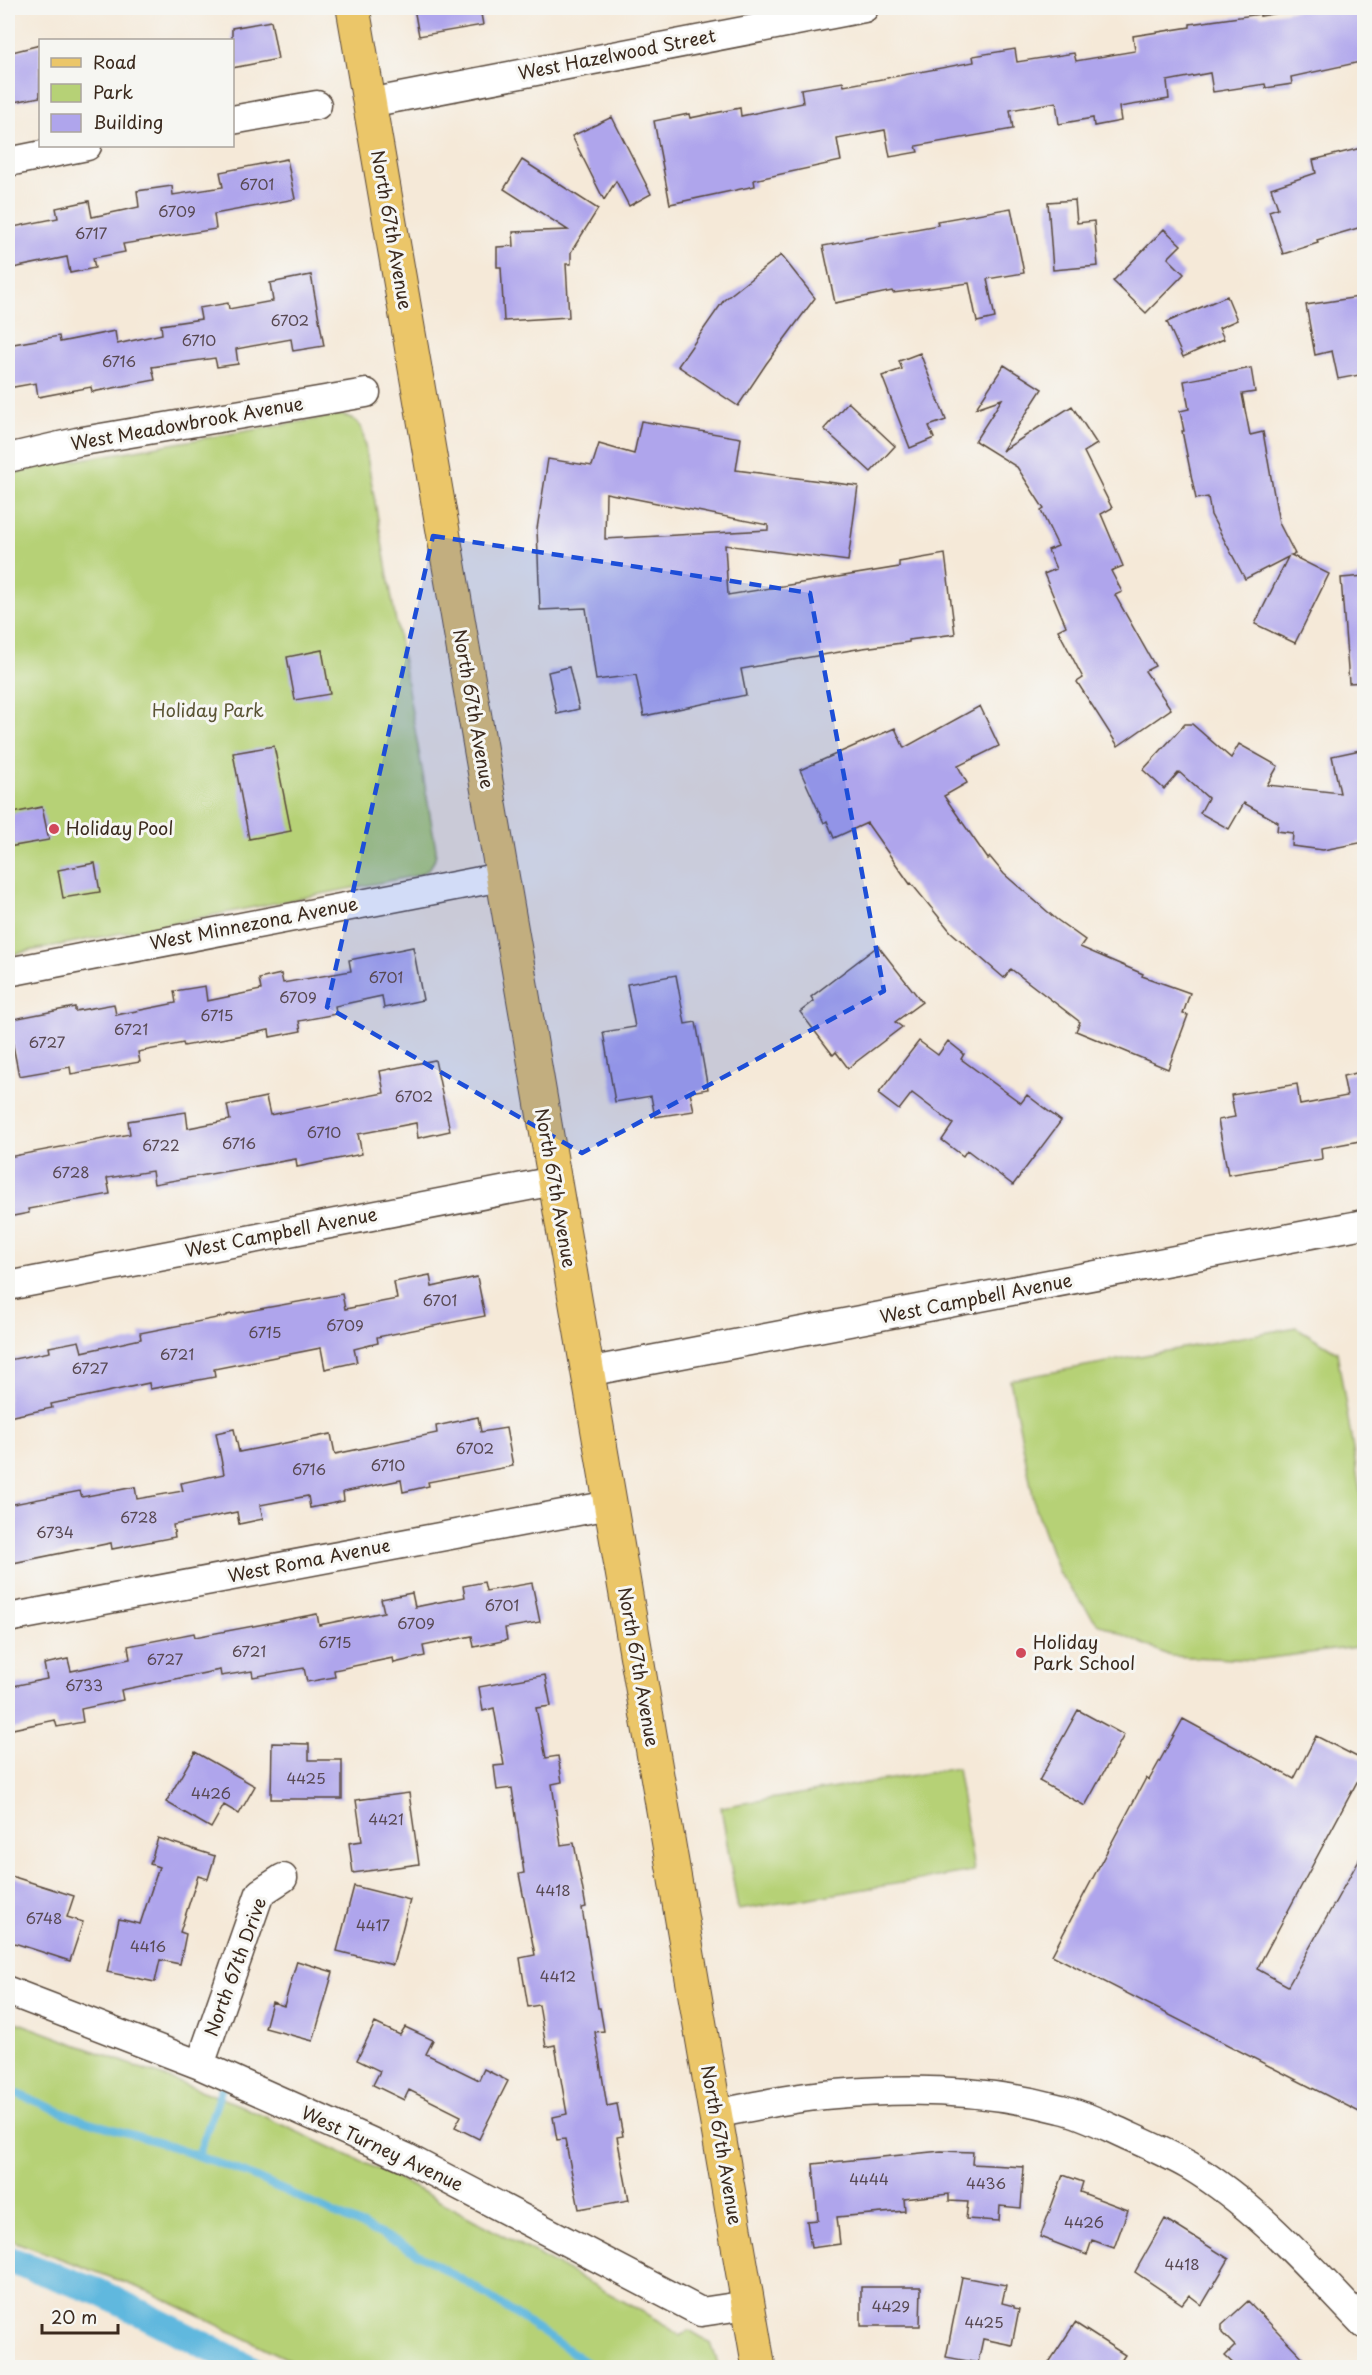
<svg xmlns="http://www.w3.org/2000/svg" width="1372" height="2375" font-family="'Playpen Sans',sans-serif">
<rect width="100%" height="100%" fill="#f6f6f2"/>
<filter id="ink" filterUnits="userSpaceOnUse"><feTurbulence type="fractalNoise" baseFrequency=".0167" numOctaves="2"/><feDisplacementMap in="SourceGraphic" scale="12" xChannelSelector="R" yChannelSelector="G"/><feConvolveMatrix kernelMatrix="1 2 1 2 8 2 1 2 1" color-interpolation-filters="sRGB"/></filter>
<filter id="wash" filterUnits="userSpaceOnUse"><feTurbulence type="fractalNoise" baseFrequency=".008" numOctaves="4" result="noise"/><feDisplacementMap in="SourceGraphic" scale="24" xChannelSelector="R" yChannelSelector="G"/><feGaussianBlur stdDeviation="1.35" result="paint"/><feColorMatrix in="noise" values="0 0 0 0 0 0 0 0 0 0 0 0 0 0 0 0 0 1.4 0 .05"/><feComposite in="paint" operator="in"/></filter>
<g filter="url(#wash)">
<rect width="100%" height="100%" fill="#f5e9d8"/>
<path fill="#b6d176" stroke="#787e4a" stroke-width="1.5" d="M340 415C352 417 360 421 363 434L436 849C436 862 431 870 419 875L8 955V475L48 465Z
M1296 1327 1337 1352 1364 1516V1646L1254 1660 1170 1656 1097 1623 1058 1572 1035 1506 1010 1380Z
M957 1768 974 1871 738 1910 721 1807Z
M8 2019 237 2104 395 2177 658 2320 680 2336 691 2331 711 2343 719 2367H304L150 2292 8 2239Z"/>
<g fill="none" stroke-linecap="round" stroke-linejoin="round">
<path stroke="#60b8de" stroke-width="8" d="M8 2090 76 2118 161 2143 243 2172 398 2242 481 2291 595 2368
M198 2156 222 2088"/>
<path stroke="#60b8de" stroke-width="27" d="M8 2259 99 2292 250 2368"/>
</g>
<g id="blocks">
<path fill="#afa5ec" fill-rule="evenodd" d="M414 8H480L483 25 419 36Z
M1309 8H1365V61L1291 77 1292 84 1266 88 1265 84 1213 92 1210 73 1167 81 1169 99 1119 107 1121 121 1094 126 1093 118 1059 124 1056 102 1010 110 1013 129 916 146 918 152 890 157 885 130 837 139 841 161 754 180 755 186 670 204 654 121 689 114 690 118 740 108 741 116 803 103 801 89 843 82 844 86 974 62 973 56 1015 49 1017 62 1074 53 1076 61 1135 51 1133 36 1190 27V24L1260 14V16Z
M271 21 278 59 232 68V28Z
M40 45V97L14 102 8 68V53Z
M612 117 651 194 629 206 616 181 604 200 572 136Z
M1365 147V226L1317 240 1318 243 1283 254 1269 211 1278 208 1271 188 1316 173 1313 160Z
M287 159 295 199 214 214 216 229 123 244 125 252 93 258 95 268 70 273 67 257 8 269V228L58 218 56 208 89 201 92 217 139 207 137 191 172 186 173 195 223 187 220 172Z
M522 160 598 209 571 252V264H566L569 317 504 321 501 267H497V247L514 246 513 232 568 230 504 189Z
M1075 200 1077 223 1094 221 1098 266 1053 270 1048 202Z
M1011 208 1024 273 987 279 995 318 977 322 969 283 893 293 892 291 835 303 823 246 938 225 937 221Z
M1164 229 1181 245 1168 258 1184 274 1146 313 1113 281Z
M781 255 815 298 766 364 738 406 678 366 724 300Z
M311 275 324 346 293 351 291 339 236 349 238 364 217 367 215 358 152 367 155 380 92 392 91 387 38 397 36 383 8 388V345L59 336 60 342 115 331 117 344 162 334 161 325 201 319 199 308 228 303 229 309 273 301 270 283Z
M1227 296 1237 320 1219 328 1224 339 1183 357 1167 322Z
M1365 296V374L1338 379 1332 351 1315 355 1306 305Z
M920 353 946 420 929 426 934 438 910 448 882 376 902 369 899 361Z
M1004 365 1042 389 1002 451 1072 406 1097 444 1084 452 1112 508 1101 514 1123 566 1111 571 1122 592 1115 595 1155 666 1145 671 1171 709 1118 746 1077 682 1083 678 1058 630 1066 626 1044 574 1056 569 1048 550 1058 546 1041 511 1044 509 1017 467 975 441 1002 399 976 408Z
M1251 368 1255 392 1242 394 1250 435 1263 432 1279 523 1295 554 1291 555 1329 574 1295 643 1255 624 1288 557 1245 579 1211 515 1208 497 1196 499 1182 431H1184L1180 411 1189 409 1184 381Z
M848 402 895 446 871 472 824 429Z
M641 421 741 438 736 470 858 486 848 561 725 545 728 595 899 567V562L945 554 955 634 909 640V642L863 648 741 669 746 695 644 716 636 675 596 680 586 608 540 610 537 529 548 459 592 466 599 444 634 454ZM606 493 768 525V530L605 539Z
M1365 576V682L1349 683 1341 578Z
M322 650 330 694 295 700 287 657Z
M569 667 579 709 557 714 548 672Z
M980 706 999 746 958 766 967 783 944 796 988 859 990 857 1004 874 1056 919 1085 940 1080 947 1143 974 1142 976 1190 993 1183 1014 1188 1015 1168 1069 1076 1031 1080 1022 1011 969 1004 978 951 932 911 883 910 884 867 823 834 838 827 821 824 823 800 770 895 728 904 748Z
M1185 724H1192L1231 758 1239 744 1278 766 1267 785 1340 793 1332 756 1365 749V842L1323 850 1292 846 1293 833 1277 831 1278 822 1244 803 1229 829 1200 813 1208 798 1179 772 1164 789 1143 770Z
M274 746 291 831 249 839 233 753Z
M42 807 49 840 8 847V814Z
M95 863 100 892 63 898 58 870Z
M878 946 922 1002 895 1022 902 1027 848 1068 836 1052 833 1055 800 1012 814 1001 811 997Z
M413 947 423 1000 384 1008 382 996 335 1006 336 1014 299 1021 301 1031 270 1037 269 1030 184 1046 183 1043 138 1052 140 1062 71 1074 70 1067 19 1076 8 1020 75 1007V1011L114 1004 116 1015 176 1003 174 991 205 986 207 1001 261 990 259 979 281 974 283 983 351 971 349 960Z
M676 975 685 1024 696 1022 708 1089 690 1092 694 1111 655 1117 651 1096 615 1102 603 1032 635 1027 627 984Z
M919 1041 938 1055 948 1041 964 1054 961 1059 1021 1103 1027 1095 1061 1121 1013 1185 967 1150 963 1156 942 1140 953 1124 912 1093 899 1110 878 1094Z
M435 1060 450 1131 418 1138 416 1123 358 1134 362 1154 297 1167 296 1159 154 1184 152 1171 107 1178 110 1194 28 1209 29 1213 8 1217V1157L130 1134 128 1121 186 1112 188 1128 230 1120 227 1105 266 1097 270 1115 384 1093 380 1071Z
M1365 1071V1140L1321 1148 1322 1159 1228 1175 1218 1120 1235 1117 1231 1095 1297 1084 1300 1105 1347 1096 1343 1076Z
M430 1275 432 1287 477 1277 485 1316 377 1337 378 1343 354 1349 357 1362 325 1369 321 1348 214 1369 215 1377 150 1389 149 1383 51 1404 52 1408 8 1417V1360L50 1352 49 1347 79 1341 82 1352 141 1339 140 1333 227 1316V1315L342 1294 345 1309 397 1299 394 1282Z
M478 1417 481 1432 506 1428 513 1466 428 1482 429 1486 403 1492 401 1480 343 1492 344 1501 310 1508 308 1496 260 1505 263 1519 239 1524 237 1512 173 1525 175 1537 112 1549 111 1543 8 1564V1505L80 1491 82 1497 135 1487 137 1499 183 1491 181 1483 224 1474 216 1433 234 1429 239 1452 331 1434 335 1454 437 1433 436 1426Z
M484 1582 486 1591 532 1583 540 1622 505 1628 507 1640 474 1647 472 1636 423 1646 425 1656 394 1663 393 1658 334 1670 335 1677 307 1682 304 1668 253 1677 252 1671 221 1676 220 1670 121 1690 123 1700 81 1709 83 1722 57 1727 55 1720 8 1730V1687L47 1679 44 1664 68 1659 71 1671 130 1659 128 1646 194 1633 195 1637 317 1614 319 1625 384 1612 381 1599 412 1593 415 1607 465 1597 463 1586Z
M545 1675 551 1706 536 1708 546 1758 558 1756 562 1782 552 1784 561 1845 574 1843 586 1907 582 1908 598 2008H600L604 2031 595 2032 607 2106 617 2104 623 2136 617 2137 629 2200 579 2209 565 2139 557 2140 553 2117 567 2114 555 2045 546 2047 539 2005 528 2007 520 1958 535 1955 519 1874 524 1873 512 1788 497 1790 494 1766 504 1765 494 1708 483 1711 479 1687Z
M1078 1710 1124 1735 1085 1806 1039 1781Z
M1183 1719 1294 1779 1316 1736 1365 1761V1767L1257 1969 1288 1986 1365 1849V2115L1052 1955 1146 1778 1149 1780Z
M272 1743 309 1744V1760H342V1799H271Z
M195 1752 255 1786 239 1814 224 1805 211 1828 166 1802Z
M409 1793 419 1864 353 1873 349 1843 362 1841 356 1800Z
M158 1838 215 1856 208 1879 198 1876 180 1932 186 1934 180 1964 160 1960 155 1982 107 1972 119 1919 140 1924 159 1867 150 1864Z
M8 1875 74 1896 67 1917 83 1922 70 1961 8 1941Z
M354 1886 410 1900 393 1965 337 1951Z
M297 1961 333 1972 313 2041 265 2028 272 2002 284 2006Z
M375 2023 400 2035 405 2027 433 2040 426 2054 479 2080 484 2069 508 2081 479 2139 455 2127 461 2116 409 2090 404 2100 373 2085 380 2071 357 2060Z
M941 2151 973 2152 972 2164 1024 2167 1021 2208 1000 2206 999 2221 966 2219 968 2202 949 2201V2194L904 2199 905 2211 837 2217 840 2244 811 2248 807 2221 818 2220 813 2164Z
M1063 2175 1083 2182 1080 2192 1128 2210 1114 2248 1092 2240 1087 2255 1040 2237Z
M1165 2219 1229 2259 1202 2305 1189 2295 1182 2304 1135 2272Z
M962 2277 1006 2285 1002 2303 1014 2306V2308L1019 2309 1012 2345 983 2339 978 2363 946 2357Z
M861 2287H921L920 2326H861Z
M1248 2301 1312 2367H1237L1225 2356 1235 2346 1222 2333V2325Z
M1075 2323 1125 2355 1117 2367H1046Z"/>
</g>
</g>
<g filter="url(#ink)">
<use href="#blocks" fill-opacity="0" stroke="#57473a" stroke-width="1.5"/>
<g fill="none" stroke-linecap="round" stroke-linejoin="round">
<defs>
<path id="minor" d="M369 103 864 8
M232 120 317 105
M8 162 87 146
M8 458 77 442 366 393
M8 972 501 877
M8 1286 554 1181
M587 1372 1364 1224
M8 1618 610 1505
M8 1991 200 2065 405 2157 701 2312 748 2305
M200 2065 260 1893 283 1878
M715 2114C755 2106 795 2097 836 2094 910 2087 989 2090 1061 2109 1083 2114 1104 2125 1124 2134 1146 2144 1169 2154 1190 2166 1257 2206 1310 2268 1364 2324"/>
<path id="major" d="M353 8 759 2368"/>
</defs>
<use href="#minor" stroke="#57473a" stroke-width="31"/>
<use href="#major" stroke="#57473a" stroke-width="35"/>
<use href="#minor" stroke="#fff" stroke-width="28"/>
<use href="#major" stroke="#ebc669" stroke-width="33"/>
</g>
</g>
<path fill="#1d4ed8" fill-opacity="0.2" stroke="#1d4ed8" stroke-width="4.5" stroke-dasharray="12 8" stroke-linejoin="round" d="M433 536 810 593 884 991 582 1153 327 1007Z"/>
<g fill="#d1495b" stroke="#f6f6f2" stroke-width="2">
<circle cx="54" cy="829" r="6"/>
<circle cx="1021" cy="1653" r="6"/>
</g>
<g text-anchor="middle" stroke-width="6" stroke-linejoin="round" paint-order="stroke">
<g font-size="15" fill="#584952">
<text x="257" y="190">6701</text>
<text x="177" y="217">6709</text>
<text x="91" y="239">6717</text>
<text x="290" y="326">6702</text>
<text x="199" y="346">6710</text>
<text x="119" y="367">6716</text>
<text x="386" y="983">6701</text>
<text x="298" y="1003">6709</text>
<text x="217" y="1021">6715</text>
<text x="131" y="1035">6721</text>
<text x="47" y="1048">6727</text>
<text x="414" y="1102">6702</text>
<text x="324" y="1138">6710</text>
<text x="239" y="1149">6716</text>
<text x="161" y="1151">6722</text>
<text x="71" y="1178">6728</text>
<text x="440" y="1306">6701</text>
<text x="345" y="1331">6709</text>
<text x="265" y="1338">6715</text>
<text x="177" y="1360">6721</text>
<text x="90" y="1374">6727</text>
<text x="475" y="1454">6702</text>
<text x="388" y="1471">6710</text>
<text x="309" y="1475">6716</text>
<text x="139" y="1523">6728</text>
<text x="55" y="1538">6734</text>
<text x="502" y="1611">6701</text>
<text x="416" y="1629">6709</text>
<text x="335" y="1648">6715</text>
<text x="249" y="1657">6721</text>
<text x="165" y="1665">6727</text>
<text x="84" y="1691">6733</text>
<text x="306" y="1784">4425</text>
<text x="211" y="1799">4426</text>
<text x="386" y="1825">4421</text>
<text x="553" y="1896">4418</text>
<text x="44" y="1924">6748</text>
<text x="373" y="1931">4417</text>
<text x="148" y="1952">4416</text>
<text x="558" y="1982">4412</text>
<text x="869" y="2185">4444</text>
<text x="986" y="2189">4436</text>
<text x="1084" y="2228">4426</text>
<text x="1182" y="2270">4418</text>
<text x="891" y="2312">4429</text>
<text x="984" y="2328">4425</text>
</g>
<g font-size="18" fill="#3b2a1e" stroke="#f6f6f2">
<text transform="translate(617 55) rotate(-11)" y="6">West Hazelwood Street</text>
<text transform="translate(391 230) rotate(80)" y="6">North 67th Avenue</text>
<text transform="translate(187 424) rotate(-10)" y="6">West Meadowbrook Avenue</text>
<text transform="translate(473 709) rotate(80)" y="6">North 67th Avenue</text>
<text transform="translate(254 924) rotate(-11)" y="6">West Minnezona Avenue</text>
<text transform="translate(555 1188) rotate(80)" y="6">North 67th Avenue</text>
<text transform="translate(281 1233) rotate(-11)" y="6">West Campbell Avenue</text>
<text transform="translate(976 1299) rotate(-11)" y="6">West Campbell Avenue</text>
<text transform="translate(309 1561) rotate(-11)" y="6">West Roma Avenue</text>
<text transform="translate(638 1667) rotate(80)" y="6">North 67th Avenue</text>
<text transform="translate(236 1967) rotate(-70)" y="6">North 67th Drive</text>
<text transform="translate(721 2145) rotate(80)" y="6">North 67th Avenue</text>
<text transform="translate(382 2149) rotate(25)" y="6">West Turney Avenue</text>
</g>
<g font-size="18" fill="#5a5434" stroke="#f6f6f2">
<text x="208" y="717">Holiday Park</text>
</g>
<g font-size="18" fill="#3b2a1e" stroke="#f6f6f2" text-anchor="start">
<text x="66" y="835">Holiday Pool</text>
<text x="1033" y="1649">Holiday<tspan x="1033" dy="21">Park School</tspan></text>
</g>
</g>
<rect width="1372" height="2375" fill="none" stroke="#f6f6f2" stroke-width="30"/>
<rect x="39" y="39" width="195" height="108" fill="#f6f6f2" stroke="#aba49d" stroke-width="1.5"/>
<rect x="51" y="58" width="30" height="9" fill="#ebc669" stroke="#aba49d" stroke-width="1.5"/>
<text x="93" y="69" font-size="18" fill="#3b2a1e">Road</text>
<rect x="51" y="84" width="30" height="18" fill="#b6d176" stroke="#aba49d" stroke-width="1.5"/>
<text x="93" y="99" font-size="18" fill="#3b2a1e">Park</text>
<rect x="51" y="114" width="30" height="18" fill="#afa5ec" stroke="#aba49d" stroke-width="1.5"/>
<text x="93" y="129" font-size="18" fill="#3b2a1e">Building</text>
<path d="M42 2324v9h76v-9" fill="none" stroke="#3b2a1e" stroke-width="3"/>
<text x="51" y="2324" font-size="18" fill="#3b2a1e" stroke="#f6f6f2" stroke-width="4.5" paint-order="stroke">20 m</text>
</svg>
